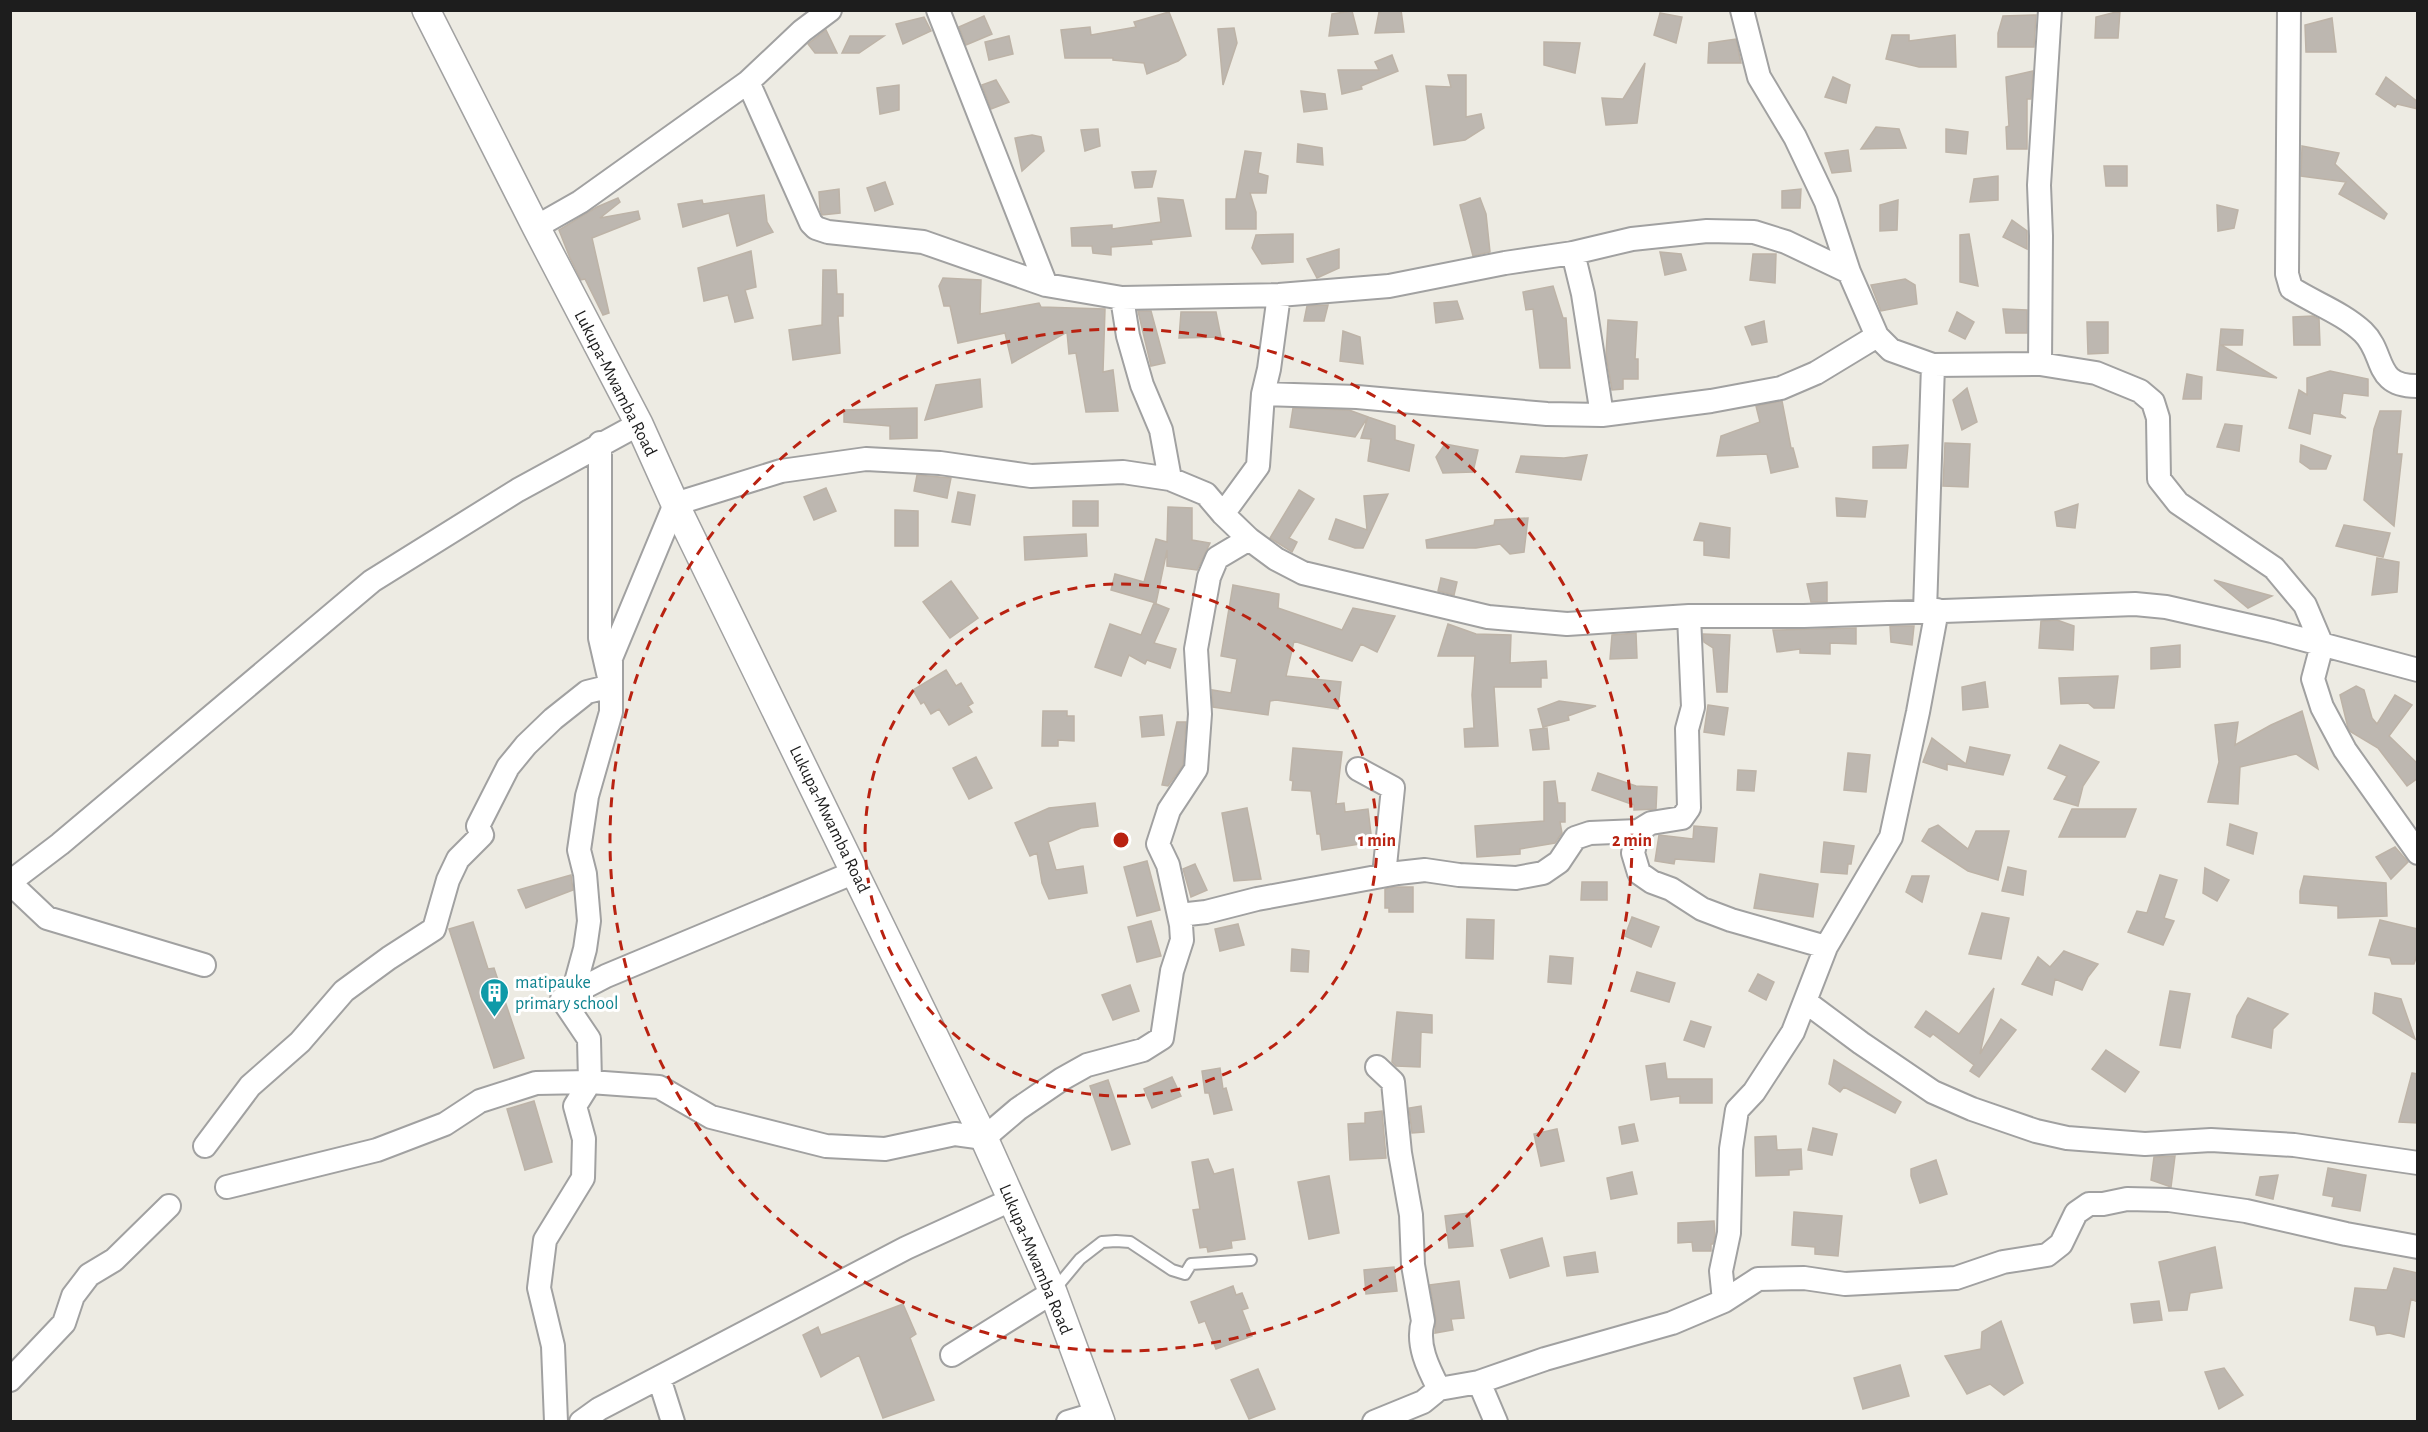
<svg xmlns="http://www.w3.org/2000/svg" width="2428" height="1432" font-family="'Alegreya Sans',sans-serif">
<rect width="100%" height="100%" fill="#edebe3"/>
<path fill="#bdb7b0" stroke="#bdb3a7" stroke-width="1.5" d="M1387 10H1401L1404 32 1375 33 1379 12Z
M1352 11 1358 34 1329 36 1332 14Z
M2120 11 2118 38H2095L2096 17Z
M1169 12 1186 55 1178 61 1147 74 1144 63 1113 60V58H1065L1061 30 1090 27 1091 35 1136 27 1134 22Z
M1660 13 1682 17 1676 43 1654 35Z
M2036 15 2034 47H1998V33L2003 16Z
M984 16 992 34 966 45 959 27Z
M924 17 931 31 903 44 896 24Z
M2332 18 2336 52H2306L2305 25Z
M1234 28 1237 43 1223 85 1218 29Z
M826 30 837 53H815L808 44Z
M1892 35H1909V41L1955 35 1956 67H1919L1886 59Z
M850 36H884L859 53H842Z
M1009 36 1013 54 989 60 985 42Z
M1736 39 1741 63H1708L1709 43Z
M1544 42 1580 43 1575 73 1544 65Z
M1392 55 1398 71 1361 86 1362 89 1342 94 1338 70H1379L1375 62Z
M1645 63 1637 123 1606 125 1602 98 1623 99Z
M2033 71 2031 99H2027V149H2007L2006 127 2009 126 2006 77Z
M1448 75H1466V117L1481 114 1484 128 1465 140 1434 145 1426 86 1451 87Z
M1833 77 1850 85 1846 103 1825 97Z
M2386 77 2418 102V109L2397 104 2395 107 2376 94Z
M996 80 1009 102 991 109 982 85Z
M899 85V110L880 114 877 88Z
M1301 91 1325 94 1327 109 1304 112Z
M1876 127 1899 129 1906 148 1861 149Z
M1098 129 1100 146 1085 151 1081 130Z
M1946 129 1968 132 1966 154 1946 152Z
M1032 135 1041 137 1044 151 1022 171 1015 138Z
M1298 144 1322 148 1323 165 1297 162Z
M2302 146 2339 153 2335 164 2387 214 2384 219 2339 194 2346 182 2301 176Z
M1848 150 1851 171 1832 173 1825 153Z
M1245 151 1261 153 1258 173 1268 176 1266 193H1250L1256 212V229H1226V199H1236Z
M2104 166H2127V186H2106Z
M1156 171 1152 187 1135 188 1132 172Z
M1998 176V200L1970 202 1974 179Z
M885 182 893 204 875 211 867 188Z
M839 189 840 213 822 215 820 209 819 192Z
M1801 189 1800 208H1782V191Z
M764 195 767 222 773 232 737 246 729 213 683 227 678 204 702 200 703 204Z
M618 198 620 202 600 218 638 211 640 219 592 238 609 313 603 315 585 279 581 280 570 258 559 230 597 207Z
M1158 198 1183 200 1191 236 1151 240 1152 244 1111 247V255L1093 253 1092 246H1072L1071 228 1112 225V229L1161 222Z
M1480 198 1486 214 1490 252 1473 256 1460 205Z
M1898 200 1897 230 1880 231V205Z
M2217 205 2238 210 2234 228 2218 231Z
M2012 220 2027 231V249L2003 237Z
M1293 234V262L1262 264 1252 248 1256 235Z
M1969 234 1978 286 1960 282V235Z
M1339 249V268L1317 278 1307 259Z
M751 251 756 287 745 290 753 318 735 322 728 295 704 301 698 268Z
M1660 252 1681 254 1686 270 1665 275Z
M1753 254H1776L1775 283 1750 280Z
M823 270H836L837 294H843V316H838L840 353 793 360 789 330 822 325Z
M943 278 981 280 980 314 1039 303 1041 307 1105 309 1103 372 1113 370 1118 411 1086 412 1076 353 1069 354 1067 332 1012 363 1005 333 958 343 950 306H944L939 286Z
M1905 279 1915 285 1917 304 1881 311 1871 285Z
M1553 286 1563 318H1566L1570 368H1540L1533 309 1526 310 1523 292Z
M1457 301 1463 319 1436 323 1434 303Z
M1328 305 1324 321H1304L1307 306Z
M2003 309 2027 310V333H2006Z
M1138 311H1151L1165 363 1151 366Z
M1181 312H1216L1221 337 1179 338Z
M1957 312 1974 322 1965 339 1949 331Z
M2313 316 2319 319 2320 345H2294L2293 317Z
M1608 320 1637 322 1635 359H1638V379H1623V389L1612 390 1606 355Z
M1764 321 1767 342 1752 345 1745 327Z
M2087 322H2108V353L2088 354Z
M2221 329 2243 330 2242 345H2221L2277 378 2217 370Z
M1343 331 1360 337 1363 364 1340 361Z
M2330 371 2368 379V396L2343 393 2340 414 2346 418 2313 413 2310 434 2289 428 2299 390 2307 395V378Z
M2187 374 2202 377 2201 399H2183Z
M980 379 982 407 925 420 936 385Z
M1967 388 1977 422 1962 430 1953 400Z
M1782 401 1791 448H1793L1798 467 1771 473 1767 454 1717 456 1721 436 1760 422 1756 406Z
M917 408V438L890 439V426L844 422V410Z
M1293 408 1349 410 1368 417 1355 437 1290 427Z
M2380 411H2401L2397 454H2402L2394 526 2364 500 2374 429Z
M1368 417 1395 426V440L1414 445 1409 471 1368 461 1371 439 1361 438Z
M2225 424 2242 426 2239 451 2217 447Z
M1945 443 1970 444 1968 487 1943 486Z
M1445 444 1478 450 1473 472 1443 473 1436 457Z
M1908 445 1906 468H1873V447Z
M2301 445 2331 456 2326 469H2310L2300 462Z
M1587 455 1581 480 1516 472 1521 456 1564 458Z
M917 475 951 478 947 498 914 491Z
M826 488 836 511 814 520 804 497Z
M1299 490 1314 499 1289 538 1297 542 1292 552 1270 538Z
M958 492 975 495 970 525 952 522Z
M1388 494 1363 548H1355L1329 539 1336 519 1367 530 1364 496Z
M1836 498 1867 501 1865 517 1837 516Z
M1073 501H1098V526H1073Z
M2078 504 2075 528 2057 526 2055 512Z
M1168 507 1192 508V540L1210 543 1197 570 1167 566V550L1156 603 1111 590 1115 574 1144 582 1156 539 1167 542Z
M895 510 918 511V546H895Z
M1528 518 1524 552 1510 554 1500 544 1476 548H1427L1426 540 1494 525 1495 520Z
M1700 523 1730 528 1729 558 1704 555V541L1694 540Z
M2344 525 2390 533 2383 557 2336 546Z
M1086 534 1087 556 1025 560 1024 537Z
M2377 558 2399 562 2397 592 2372 595Z
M1441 578 1457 582 1454 595 1438 591Z
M2214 580 2272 596 2248 608Z
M951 581 978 618 950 638 923 602Z
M1827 582V602H1811L1807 584Z
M1233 585 1279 594 1278 608 1342 630 1353 608 1395 616 1377 652 1361 644 1352 661 1294 641 1286 676 1341 682 1338 709 1276 700 1270 701 1268 715 1213 707 1212 690 1231 693 1237 659 1221 656Z
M1154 603 1169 609 1154 643 1176 649 1170 668 1147 660 1145 664 1129 655 1121 676 1095 667 1110 624 1141 635Z
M2057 620 2074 626 2073 650 2039 648 2041 621Z
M1448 624 1476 634 1511 635 1510 663 1546 661 1547 678H1541V687H1494L1498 746 1465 747 1464 729 1474 728 1472 695 1475 656H1438Z
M1890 626H1914L1912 645 1891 642Z
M1856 628V644L1830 643V654L1800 653V649L1777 652 1773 630Z
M1636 633 1637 658 1610 659 1612 635Z
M1703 634 1730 635 1727 692H1717L1713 648 1704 642Z
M2180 645V667L2151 669V648Z
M946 670 956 686 961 683 973 703 968 706 972 712 949 725 939 709 931 714 924 702 921 704 913 690Z
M2118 676 2114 708H2094L2088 703 2061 704 2059 678Z
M1985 682 1988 707 1963 710 1962 687Z
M2356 686 2364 690 2372 718 2377 724 2395 695 2412 705 2389 736 2418 764V778L2407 786 2378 748 2351 732 2348 728 2340 695Z
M1559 701 1596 706 1568 716 1569 720 1543 727 1538 709Z
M1708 705 1728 708 1724 735 1704 732Z
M1043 711H1067V716H1074V741L1058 740V746H1042Z
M2302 711 2318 769 2296 754 2240 767 2238 804 2208 802 2219 762 2215 725 2238 722 2235 745 2271 725Z
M1162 715 1164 735 1142 737 1140 717Z
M1177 722H1186L1183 765 1168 786 1162 785Z
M1547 728 1549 749 1533 750 1530 730Z
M1932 738 1966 764 1970 747 2010 755 2003 775 1947 764V770L1923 762Z
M2060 745 2099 762 2083 786 2078 806 2054 799 2067 776 2048 768Z
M1293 748 1342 752 1336 804 1344 803 1345 812 1368 809 1372 842 1322 850 1320 834H1317L1311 791 1292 790 1293 781 1290 780Z
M1848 753 1870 755 1866 792 1844 790Z
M976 757 992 788 969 799 953 768Z
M1738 770 1756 771 1754 791 1737 790Z
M1598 773 1636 786 1657 787 1656 809 1634 810V805L1592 790Z
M1555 781 1558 803H1565V822H1560L1562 833 1555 843 1520 849V854L1477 857 1475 826 1544 821V782Z
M1095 803 1098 826 1081 828 1048 842 1056 870 1083 866 1087 893 1049 899 1042 883 1037 853 1030 856 1015 823 1049 808Z
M1247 808 1261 879 1234 881 1222 813Z
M2072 809H2136L2125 837H2059Z
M2230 824 2257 833 2253 854 2227 845Z
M1938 825 1968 849 1976 831H2009L1998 880 1968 871 1922 841 1929 829Z
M1694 826 1717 828 1714 862 1675 859 1674 864 1655 861 1659 835 1693 839Z
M1824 842 1854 846 1851 864H1848L1847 874 1821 872Z
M2395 847 2408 862 2391 879 2376 857Z
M1147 861 1160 910 1137 916 1124 867Z
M1195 864 1207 890 1191 897 1183 869Z
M2008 867 2026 871 2023 895 2002 891Z
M2205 868 2229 880 2217 901 2203 893Z
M1760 874 1818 884 1813 917 1754 908Z
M571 875 573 890 526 908 518 890Z
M2160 875 2177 880 2164 918 2174 921 2163 945 2128 932 2137 911 2147 913Z
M1912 876H1929L1922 902 1906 892Z
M2304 876 2386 883 2387 916 2338 918V906L2300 903V891Z
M1582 882H1607V900H1581Z
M1394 887H1413V912H1389V908H1385V889Z
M1982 913 2009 918 2001 959 1969 954Z
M1632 917 1659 927 1651 947 1625 936Z
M1467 919 1494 920 1493 959 1466 958Z
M2380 920 2418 929V952L2414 964H2392L2390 958 2369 955Z
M1151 921 1161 956 1137 962 1128 927Z
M473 922 488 969 494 968 524 1058 494 1068 449 929Z
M1238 924 1244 945 1220 951 1215 929Z
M1292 949 1309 951 1308 972 1291 971Z
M2064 951 2098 964 2088 977 2082 990 2055 979 2052 995 2022 984 2038 957 2050 967Z
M1550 956 1573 958 1571 984 1548 982Z
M1637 972 1675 983 1669 1002 1631 991Z
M1758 974 1774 982 1766 1000 1749 991Z
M1130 985 1139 1011 1113 1020 1102 995Z
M1994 988 1980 1054 2001 1019 2016 1030 1979 1077 1970 1071 1974 1065 1933 1034 1930 1037 1915 1027 1926 1011 1959 1034Z
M2170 991 2190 994 2180 1048 2160 1045Z
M2375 993 2401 999 2415 1039 2373 1013Z
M2248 998 2288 1014 2273 1029 2271 1048 2232 1037 2237 1016Z
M1397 1012 1432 1015V1033L1421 1032 1420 1067 1396 1066 1392 1062Z
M1691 1021 1711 1027 1704 1047 1684 1040Z
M2106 1050 2139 1072 2125 1092 2092 1069Z
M1834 1060 1901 1102 1895 1113 1844 1087 1840 1092 1829 1084Z
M1665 1063 1667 1079H1712V1103H1680V1096L1651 1100 1646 1066Z
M1220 1068 1223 1089 1226 1088 1232 1110 1214 1114 1209 1093H1205L1202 1071Z
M2412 1073 2418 1074V1123L2399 1122Z
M1172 1077 1181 1096 1152 1108 1144 1089Z
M1108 1080 1130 1144 1112 1150 1090 1086Z
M534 1101 552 1162 525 1170 507 1109Z
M1421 1106 1424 1132 1412 1133 1409 1108Z
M1382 1111 1386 1158 1350 1160 1348 1124 1365 1123V1113Z
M1634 1124 1638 1141 1622 1144 1619 1127Z
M1813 1128 1837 1134 1832 1155 1808 1150Z
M1557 1129 1564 1161 1541 1166 1534 1134Z
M1776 1136 1777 1150 1801 1149 1802 1169 1789 1170V1175L1756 1176 1755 1137Z
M2175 1156 2171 1187 2151 1180 2154 1157Z
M1208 1159 1214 1174 1233 1169 1245 1239 1231 1241 1232 1248 1208 1252 1207 1247 1200 1248 1193 1210 1200 1209 1192 1162Z
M1936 1160 1947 1194 1920 1203 1911 1176V1169Z
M2328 1168 2366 1175 2360 1211 2332 1206 2334 1197 2323 1195Z
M1632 1172 1637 1194 1611 1199 1607 1178Z
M2278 1175 2273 1199 2256 1195 2260 1177Z
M1329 1176 1339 1233 1309 1239 1298 1182Z
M1794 1212 1842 1216 1838 1256 1815 1254V1247L1792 1245Z
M1469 1213 1473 1246 1449 1248 1445 1216Z
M1714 1221 1715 1235 1713 1244H1711V1251H1693L1692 1242 1678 1243V1223Z
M1542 1238 1549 1266 1510 1278 1501 1250Z
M2215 1247 2222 1288 2190 1293 2187 1310 2169 1311 2159 1262Z
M1595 1252 1598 1272 1567 1276 1564 1257Z
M1394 1267 1397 1291 1366 1294 1364 1270Z
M2394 1268 2418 1273V1302L2411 1299 2404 1337 2389 1333 2377 1335 2375 1326 2350 1320 2355 1288 2387 1290Z
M1459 1281 1464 1318 1451 1319 1453 1330 1435 1333 1436 1319 1430 1285Z
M1233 1286 1236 1295 1242 1293 1248 1308 1242 1310 1252 1336 1216 1349 1205 1321 1199 1323 1191 1302Z
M2159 1301 2162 1320 2134 1323 2131 1304Z
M903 1304 916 1334 910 1338 934 1400 883 1418 859 1355 821 1377 803 1335 818 1327 821 1335Z
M2001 1321 2023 1383 2004 1395 1990 1384 1967 1394 1945 1356 1981 1349 1982 1332Z
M1900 1365 1909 1396 1863 1409 1854 1378Z
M2224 1368 2243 1395 2219 1409 2205 1372Z
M1258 1369 1275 1409 1249 1419 1231 1380Z"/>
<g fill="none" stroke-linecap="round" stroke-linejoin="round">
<defs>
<path id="service" d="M1055 1289 1080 1259 1102 1242 1116 1241 1130 1242 1172 1270 1185 1274 1191 1264 1251 1260"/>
<path id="minor" d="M938 10 1046 285
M1742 10 1759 77 1795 137 1826 202 1849 272 1877 336 1891 350 1933 365 2040 364 2096 373 2140 391 2153 402 2158 418 2159 479 2178 503 2274 568 2305 605 2322 645 2313 679 2322 707 2345 750 2418 853
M2289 10 2287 274 2291 288C2314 303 2343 313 2363 332 2386 354 2373 387 2418 386
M748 82 811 223 816 228 828 232 923 242 1046 285 1122 298 1279 295 1389 286 1505 263 1573 253 1632 239 1707 231 1754 232 1786 242 1849 272
M536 227 580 202 748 82 802 31 830 10
M1573 253 1583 294 1602 415
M1122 298 1128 336 1142 385 1161 430 1170 479
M2040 364 2041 236 2039 185 2050 10
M1263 394 1357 397 1547 414 1602 415 1711 401 1781 388 1816 373 1877 336
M1223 514 1258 466 1263 394 1269 369 1279 295
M1925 611 1933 365
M1358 769 1393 788 1384 875
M1638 831 1633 853 1639 873 1652 882 1671 889 1702 909 1731 920 1826 947
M10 882 60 844 372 581 518 490 639 424
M10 883 47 918 204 965
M1179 915 1206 912 1257 899 1398 873 1425 870 1459 875 1516 878 1543 873 1559 862 1575 838 1590 833 1638 831 1651 823 1682 818 1689 808 1687 729 1693 707 1689 616
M573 993 585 949 589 921 585 874 579 850 587 796 611 712V686L600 638V443
M1806 1002 1861 1043 1933 1092 1972 1109 2036 1131 2067 1138 2145 1144 2211 1140 2294 1145 2418 1163
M1377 1067 1393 1082 1400 1153 1411 1215 1413 1265 1423 1321C1416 1344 1428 1368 1439 1389
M205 1146 250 1086 300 1042 344 991 389 958 434 929 448 880 458 859 482 835 478 826 508 767 526 745 553 719 587 692 611 686V658L675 504 781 471 866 459 940 463 1031 476 1123 472 1170 479 1206 494 1223 514 1249 539 1276 559 1303 573 1488 617 1567 624 1689 616H1804L2135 604 2166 607 2272 631 2418 670
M227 1187 377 1150 445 1124 480 1101 536 1083 590 1082 659 1087 711 1117 826 1146 885 1149 955 1134 984 1138 1018 1109 1062 1079 1087 1065 1143 1050 1162 1038 1172 971 1182 940 1181 925 1168 865 1158 844 1169 810 1196 769 1200 714 1196 649 1209 577 1217 558 1249 539
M1724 1301 1721 1271 1729 1233 1731 1149 1737 1110 1754 1092 1793 1032 1826 947 1891 837 1918 712 1937 610
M952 1355 1053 1292
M659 1378 673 1422
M10 1380 64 1323 73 1296 89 1275 114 1260 169 1206
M1479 1382 1496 1422
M556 1422 553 1346 539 1288 545 1240 583 1178 584 1139 575 1106 590 1082 589 1039 562 999 606 976 855 872
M581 1422 599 1409 906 1248 1011 1200
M1068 1422 1098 1413
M1374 1422 1423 1402 1439 1389 1479 1382 1545 1359 1672 1323 1724 1301 1758 1279 1804 1278 1845 1284 1956 1278 2003 1262 2047 1255 2061 1244 2076 1213 2089 1204H2103L2127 1199 2169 1200 2246 1211 2346 1234 2418 1247"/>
<path id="tertiary" d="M426 10 536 227 639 424 675 504 984 1138 1053 1292 1101 1422"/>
</defs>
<use href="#service" stroke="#a1a1a1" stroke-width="14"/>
<use href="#minor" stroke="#a1a1a1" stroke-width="26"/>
<use href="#tertiary" stroke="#a1a1a1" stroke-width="30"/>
<use href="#service" stroke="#fff" stroke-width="10"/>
<use href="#minor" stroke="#fff" stroke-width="22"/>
<use href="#tertiary" stroke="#fff" stroke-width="27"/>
</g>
<g fill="none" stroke="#b92211" stroke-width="3" stroke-dasharray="10 8">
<circle cx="1121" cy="840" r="256"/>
<circle cx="1121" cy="840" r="511"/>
</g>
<defs>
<symbol id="building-pin" viewBox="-11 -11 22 30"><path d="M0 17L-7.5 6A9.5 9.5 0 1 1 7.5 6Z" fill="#0f9aa8" stroke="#fff"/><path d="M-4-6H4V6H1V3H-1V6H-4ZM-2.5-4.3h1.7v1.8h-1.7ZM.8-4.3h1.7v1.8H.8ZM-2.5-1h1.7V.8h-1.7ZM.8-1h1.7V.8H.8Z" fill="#fff"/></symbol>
</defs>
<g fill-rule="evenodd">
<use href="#building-pin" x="478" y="976" width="33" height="45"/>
</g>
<g text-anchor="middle" stroke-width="6" stroke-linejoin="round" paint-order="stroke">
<g font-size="18" fill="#1d1d1d" stroke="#fff">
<text transform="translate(616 383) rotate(63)" y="6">Lukupa-Mwamba Road</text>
<text transform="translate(830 819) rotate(64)" y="6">Lukupa-Mwamba Road</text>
<text transform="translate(1036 1259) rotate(67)" y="6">Lukupa-Mwamba Road</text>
</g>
<g font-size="18" fill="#0d838f" stroke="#fff" text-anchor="start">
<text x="515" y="988">matipauke<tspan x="515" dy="21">primary school</tspan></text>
</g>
</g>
<circle cx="1121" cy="840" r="9" fill="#b92211" stroke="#fff" stroke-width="3"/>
<g font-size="18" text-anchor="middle" font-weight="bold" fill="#b92211" stroke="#fff" stroke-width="6" stroke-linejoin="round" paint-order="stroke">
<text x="1377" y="846">1 min</text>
<text x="1632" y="846">2 min</text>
</g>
<rect width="2428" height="1432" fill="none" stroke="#1d1d1d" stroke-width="24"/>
</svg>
